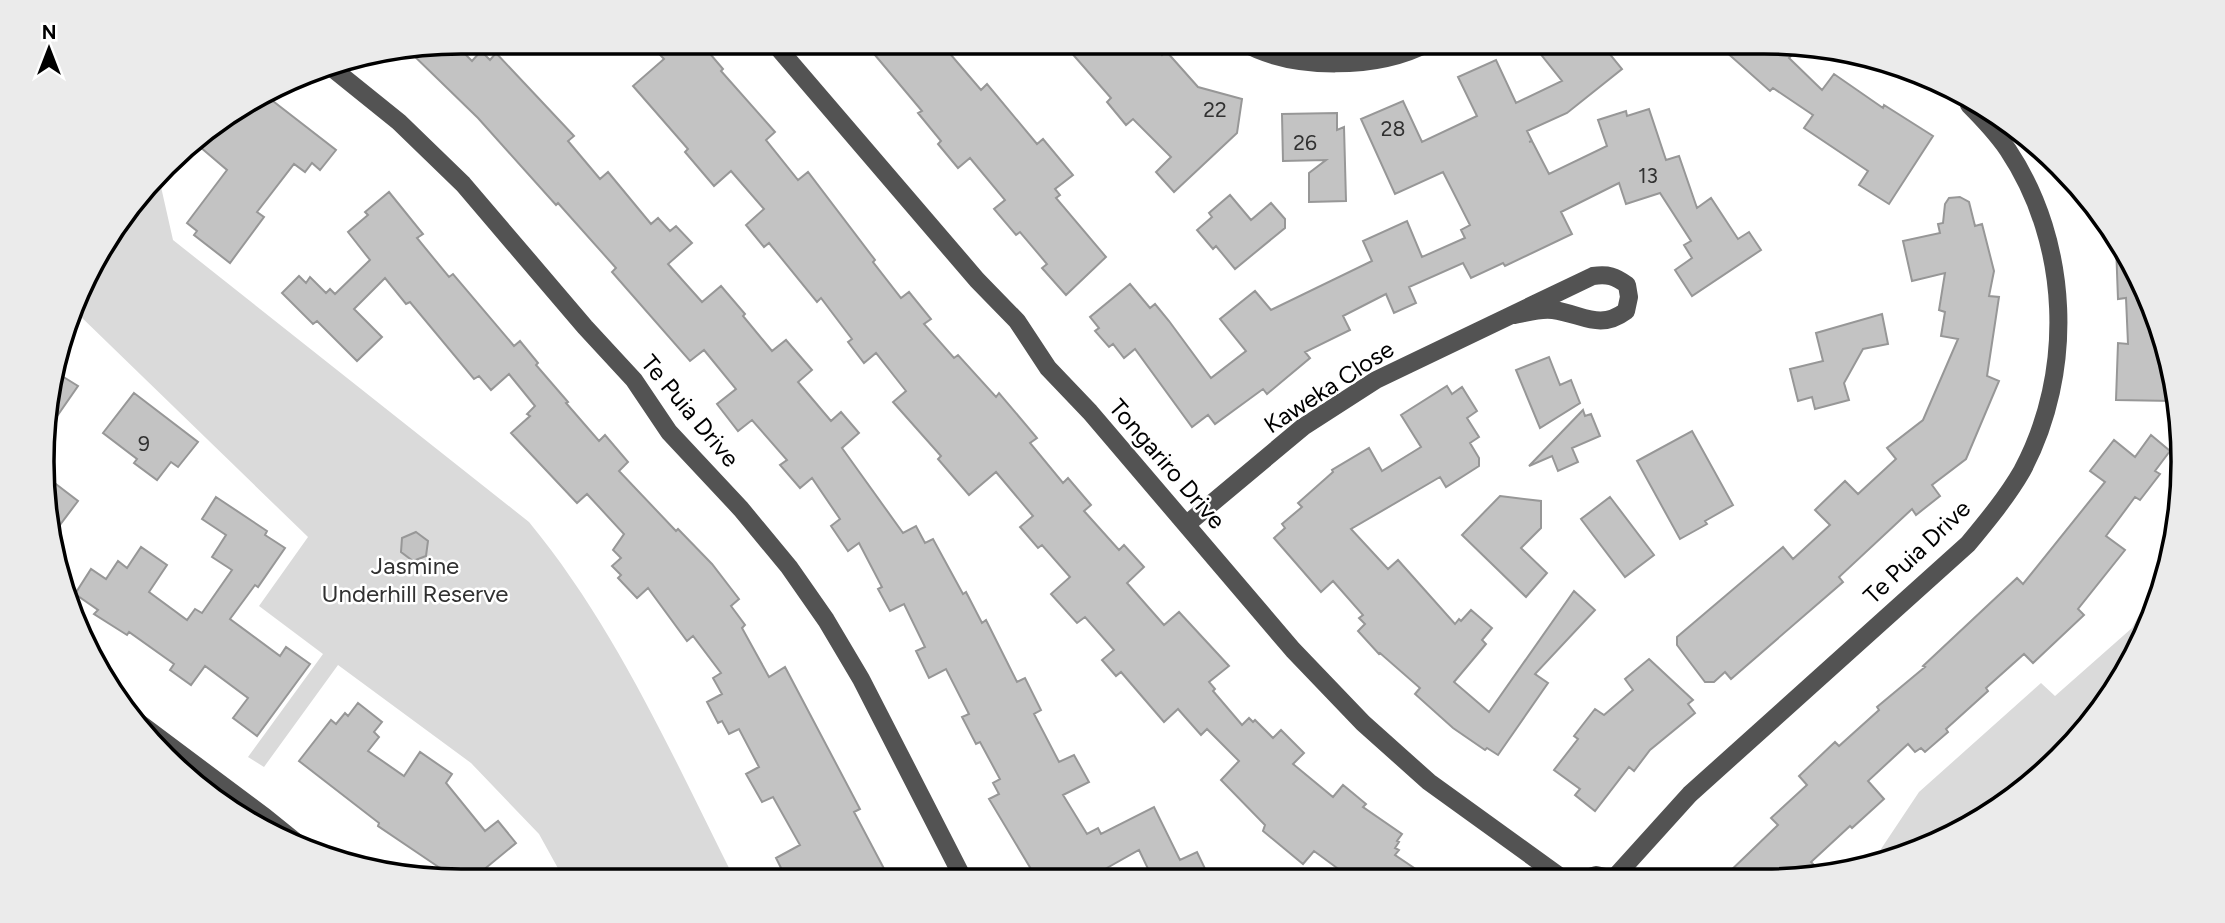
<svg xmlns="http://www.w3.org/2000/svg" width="2225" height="923" font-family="Figtree,sans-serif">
<rect width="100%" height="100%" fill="#fff"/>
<path fill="#dadada" d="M159 178 173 240 529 522C617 629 673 757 735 880L565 881 539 834 471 763 338 665 264 767 248 757 323 654 259 606 308 537 77 313 98 252Z
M2164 569 2161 596 2113 694 2040 777 1949 838 1873 861 1919 792 2041 683 2055 696 2132 628Z"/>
<path fill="#c3c3c3" stroke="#979797" stroke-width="2" d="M648 42H700L723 69 721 71 775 132 766 140 798 180 808 172 875 260 873 262 901 298 909 292 931 319 924 324 954 358 958 355 996 397 999 393 1037 438 1030 443 1063 483 1068 478 1091 505 1084 511 1119 550 1124 545 1144 567 1127 583 1164 625 1179 612 1229 666 1209 682 1215 689 1213 691 1242 725 1249 718 1253 722 1255 720 1273 738 1281 730 1304 753 1293 764 1333 797 1343 785 1366 804 1363 807 1402 834 1397 841 1399 842 1395 848 1399 850 1395 855 1429 878 1352 879 1314 851 1303 864 1263 831 1265 825 1221 780 1239 761 1207 729 1201 735 1178 709 1164 722 1121 672 1116 676 1102 660 1114 650 1085 617 1077 623 1051 594 1070 577 1042 545 1038 548 1020 527 1033 516 996 472 969 495 938 459 941 456 893 402 906 391 876 353 864 363 848 342 852 339 821 298 817 302 769 243 764 247 746 225 764 209 731 171 714 186 685 152 688 149 633 86 664 59Z
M864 42H940L981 90 987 84 1037 144 1043 139 1073 175 1055 189 1060 195 1056 198 1106 257 1066 295 1042 268 1047 264 1020 232 1016 235 994 209 1005 200 970 158 958 168 938 144 941 141 918 113 922 111Z
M1062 42H1151L1162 55 1166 51 1198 87 1242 99 1237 133 1174 192 1156 172 1171 157 1133 119 1126 125 1107 102 1111 98Z
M1531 42H1600L1622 69 1567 113 1527 131 1532 141 1529 142 1532 141 1549 174 1607 146 1598 120 1626 111 1627 116 1649 109 1666 160 1679 156 1697 208 1711 198 1738 239 1749 232 1761 250 1692 296 1675 270 1692 258 1684 245 1691 241 1660 193 1626 204 1619 183 1561 212 1572 234 1505 266 1503 263 1471 278 1463 263 1409 287 1416 303 1394 313 1386 294 1343 316 1350 330 1305 352 1310 358 1267 394 1263 389 1215 424 1208 415 1192 427 1135 349 1124 358 1113 344 1109 347 1095 331 1099 328 1090 317 1130 284 1150 308 1155 304 1169 321 1211 378 1246 351 1220 319 1255 291 1271 310 1372 261 1363 241 1407 221 1422 257 1465 238 1461 230 1470 225 1443 172 1395 194 1361 119 1403 101 1422 142 1477 116 1458 77 1496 60 1516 103 1562 81Z
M1715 42H1763L1799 48 1789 58 1822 90 1834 74 1883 108 1884 105 1933 136 1889 204 1859 185 1868 171 1804 128 1813 115 1773 88 1770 91Z
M455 44 472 61 481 51 490 60 496 53 574 136 568 141 600 179 608 172 651 224 658 218 670 231 676 226 692 243 668 264 702 302 721 286 745 314 743 316 772 351 786 340 812 370 798 382 831 421 841 412 859 433 842 448 903 533 916 526 925 543 933 539 963 594 966 592 982 623 986 620 1017 682 1025 678 1041 710 1034 714 1059 762 1074 755 1089 782 1063 795 1087 834 1098 828 1101 834 1154 807 1180 860 1197 852 1210 879H1144L1151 875 1139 850 1098 873 1096 870 1079 879H1037L989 799 999 794 993 783 1000 779 980 742 976 744 962 717 969 714 946 669 929 678 916 651 925 647 904 604 890 611 878 589 882 587 859 543 848 551 831 526 840 519 812 478 800 488 780 465 787 460 752 420 738 431 717 404 736 389 704 350 690 361 612 272 616 268 558 203 556 205 478 118 409 51Z
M269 98 336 150 320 170 312 163 305 172 294 164 257 212 264 217 230 263 194 235 197 231 187 223 227 170 193 141Z
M1337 113V130L1344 127 1346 201 1309 202V173L1326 160 1283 161 1282 114Z
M389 192 423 234 417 238 449 277 453 274 514 346 520 341 538 363 536 365 568 402 566 403 599 441 605 435 628 462 619 471 676 531 678 529 712 564 739 599 731 606 745 625 742 628 769 677 785 667 860 809 854 812 890 880H787L776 858 800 845 773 797 762 802 746 774 759 767 739 729 729 734 722 721 718 723 707 702 722 694 713 678 721 673 693 636 687 641 648 588 637 598 618 578 621 575 612 566 621 558 613 550 624 534 587 494 577 503 511 433 530 416 527 414 535 406 509 374 491 390 479 376 474 379 410 302 406 304 385 278 354 309 382 337 357 361 317 321 313 324 282 293 299 276 306 283 310 277 326 293 330 289 335 294 370 260 348 232 368 215 365 212Z
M1230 195 1251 220 1271 203 1285 219V228L1235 269 1216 246 1213 249 1197 230 1212 217 1209 213Z
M1960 197 1969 202 1975 226 1982 224 1994 271 1989 296 1999 297 1987 376 1999 381 1966 459 1932 485 1940 496 1916 515 1912 509 1839 577 1843 582 1731 679 1725 672 1714 682H1705L1677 645V637L1783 547 1793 559 1830 525 1815 510 1845 481 1858 494 1896 459 1887 448 1923 420 1958 339 1941 336 1945 312 1939 310 1945 273 1912 281 1903 241 1940 233 1938 224 1943 223 1945 204 1949 198Z
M2116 245 2140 276 2173 401 2116 400 2118 343 2128 344 2126 298 2118 299Z
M1882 314 1888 344 1863 349 1844 383 1849 400 1815 409 1812 397 1798 401 1790 369 1823 361 1816 333Z
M1549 357 1560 385 1571 380 1580 403 1540 428 1516 370Z
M57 373 78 386 46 432V406Z
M1447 386 1452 394 1462 387 1477 411 1467 418 1479 437 1470 443 1479 458V466L1446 487 1440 477 1351 529 1388 569 1398 560 1455 624 1459 619 1461 621 1471 610 1492 628 1482 640 1486 644 1454 682 1489 712 1574 591 1595 610 1535 674 1548 683 1498 755 1487 748 1485 750 1453 728 1415 694 1420 688 1380 653 1379 654 1358 631 1365 624 1359 618 1363 615 1333 581 1321 592 1274 538 1285 528 1282 524 1302 507 1298 503 1333 472 1332 470 1369 448 1382 471 1421 447 1401 415Z
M134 393 198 442 178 467 171 462 157 480 134 463 137 459 103 433Z
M1583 410 1585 416 1591 414 1600 436 1572 448 1578 462 1558 471 1552 456 1529 466Z
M1692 431 1733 505 1705 521 1707 524 1680 539 1637 461Z
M2151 435 2170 451 2155 471 2160 474 2140 500 2135 497 2106 536 2125 550 2078 609 2084 615 2033 663 2024 654 1986 688 1988 691 1946 729 1948 732 1925 752 1921 748 1915 752 1908 744 1868 781 1884 799 1852 828 1850 826 1811 862 1814 865 1801 877 1723 878 1778 825 1771 818 1807 785 1799 776 1835 742 1839 746 1879 710 1877 707 1925 667 1923 666 2017 578 2023 584 2105 482 2090 471 2114 440 2135 457Z
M48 478 78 501 50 538 49 497Z
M1500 496 1541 501V528L1521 548 1547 573 1526 597 1462 535Z
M216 497 267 531 265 535 285 548 258 587 255 585 230 619 280 656 286 647 310 664 257 736 233 718 248 698 205 666 191 685 170 670 174 664 129 632 127 635 94 614 98 610 75 594 91 569 106 579 118 561 127 568 141 547 167 565 149 592 187 620 195 609 202 613 232 570 212 557 226 535 202 519Z
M1610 497 1654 555 1625 577 1581 519Z
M416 532 428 541 426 556 413 561 401 552 402 538Z
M1649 659 1693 700 1688 704 1695 713 1650 750 1634 771 1629 767 1595 811 1575 795 1580 789 1554 770 1578 739 1574 736 1595 709 1604 715 1633 690 1625 679Z
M358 703 382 722 374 732 379 737 368 751 404 776 420 752 452 774 446 783 485 831 498 821 516 843 470 881 430 876 440 868 378 826 379 823 299 761 331 720 336 724 345 713 348 716Z"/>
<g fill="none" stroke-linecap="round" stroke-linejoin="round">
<path stroke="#535353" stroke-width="18" d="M773 42 977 280 1017 321 1048 368 1090 412 1293 650 1363 723 1429 782 1562 878
M1242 42C1293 71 1378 70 1430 42
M327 64 399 122 463 184 585 327 634 380 669 432 741 509 789 567 826 620 861 679 964 880
M1187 524 1303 427 1376 380 1593 276C1608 274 1615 276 1627 285L1629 297 1626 311C1599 331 1583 314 1553 310 1540 308 1526 313 1514 315
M138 722 265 817 296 842
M1586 878 1596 875 1610 878
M1614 878 1690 794 1968 544C1987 521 2007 497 2022 471 2075 372 2070 243 2008 150 1997 134 1983 119 1969 105"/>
</g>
<g text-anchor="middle" stroke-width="5" stroke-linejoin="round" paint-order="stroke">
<g font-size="21" fill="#313131">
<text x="1215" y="117">22</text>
<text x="1393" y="136">28</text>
<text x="1305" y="150">26</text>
<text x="1648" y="183">13</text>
<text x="144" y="451">9</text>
</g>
<g font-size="24" fill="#000" stroke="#fff">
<text transform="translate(1329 387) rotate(-33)" y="8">Kaweka Close</text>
<text transform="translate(690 411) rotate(50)" y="8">Te Puia Drive</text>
<text transform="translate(1167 464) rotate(49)" y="8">Tongariro Drive</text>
<text transform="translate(1917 552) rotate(-44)" y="8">Te Puia Drive</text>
</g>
<g font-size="24" fill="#313131" stroke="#fff">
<text x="415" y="574">Jasmine<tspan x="415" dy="28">Underhill Reserve</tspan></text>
</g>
</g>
<path d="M0 0H2225V923H0ZM461 54H1764A407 407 0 0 1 2171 461V462A407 407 0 0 1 1764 869H461A407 407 0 0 1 54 462V461A407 407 0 0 1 461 54Z" fill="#ebebeb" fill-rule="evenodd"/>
<path fill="none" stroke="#000" stroke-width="3.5" d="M461 54H1764A407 407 0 0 1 2171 461V462A407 407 0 0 1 1764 869H461A407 407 0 0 1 54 462V461A407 407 0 0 1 461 54Z"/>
<g transform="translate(49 49)" stroke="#ffffff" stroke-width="5" paint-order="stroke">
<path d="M0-5L12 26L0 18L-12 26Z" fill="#000000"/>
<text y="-10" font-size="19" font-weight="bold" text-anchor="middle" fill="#000000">N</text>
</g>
</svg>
